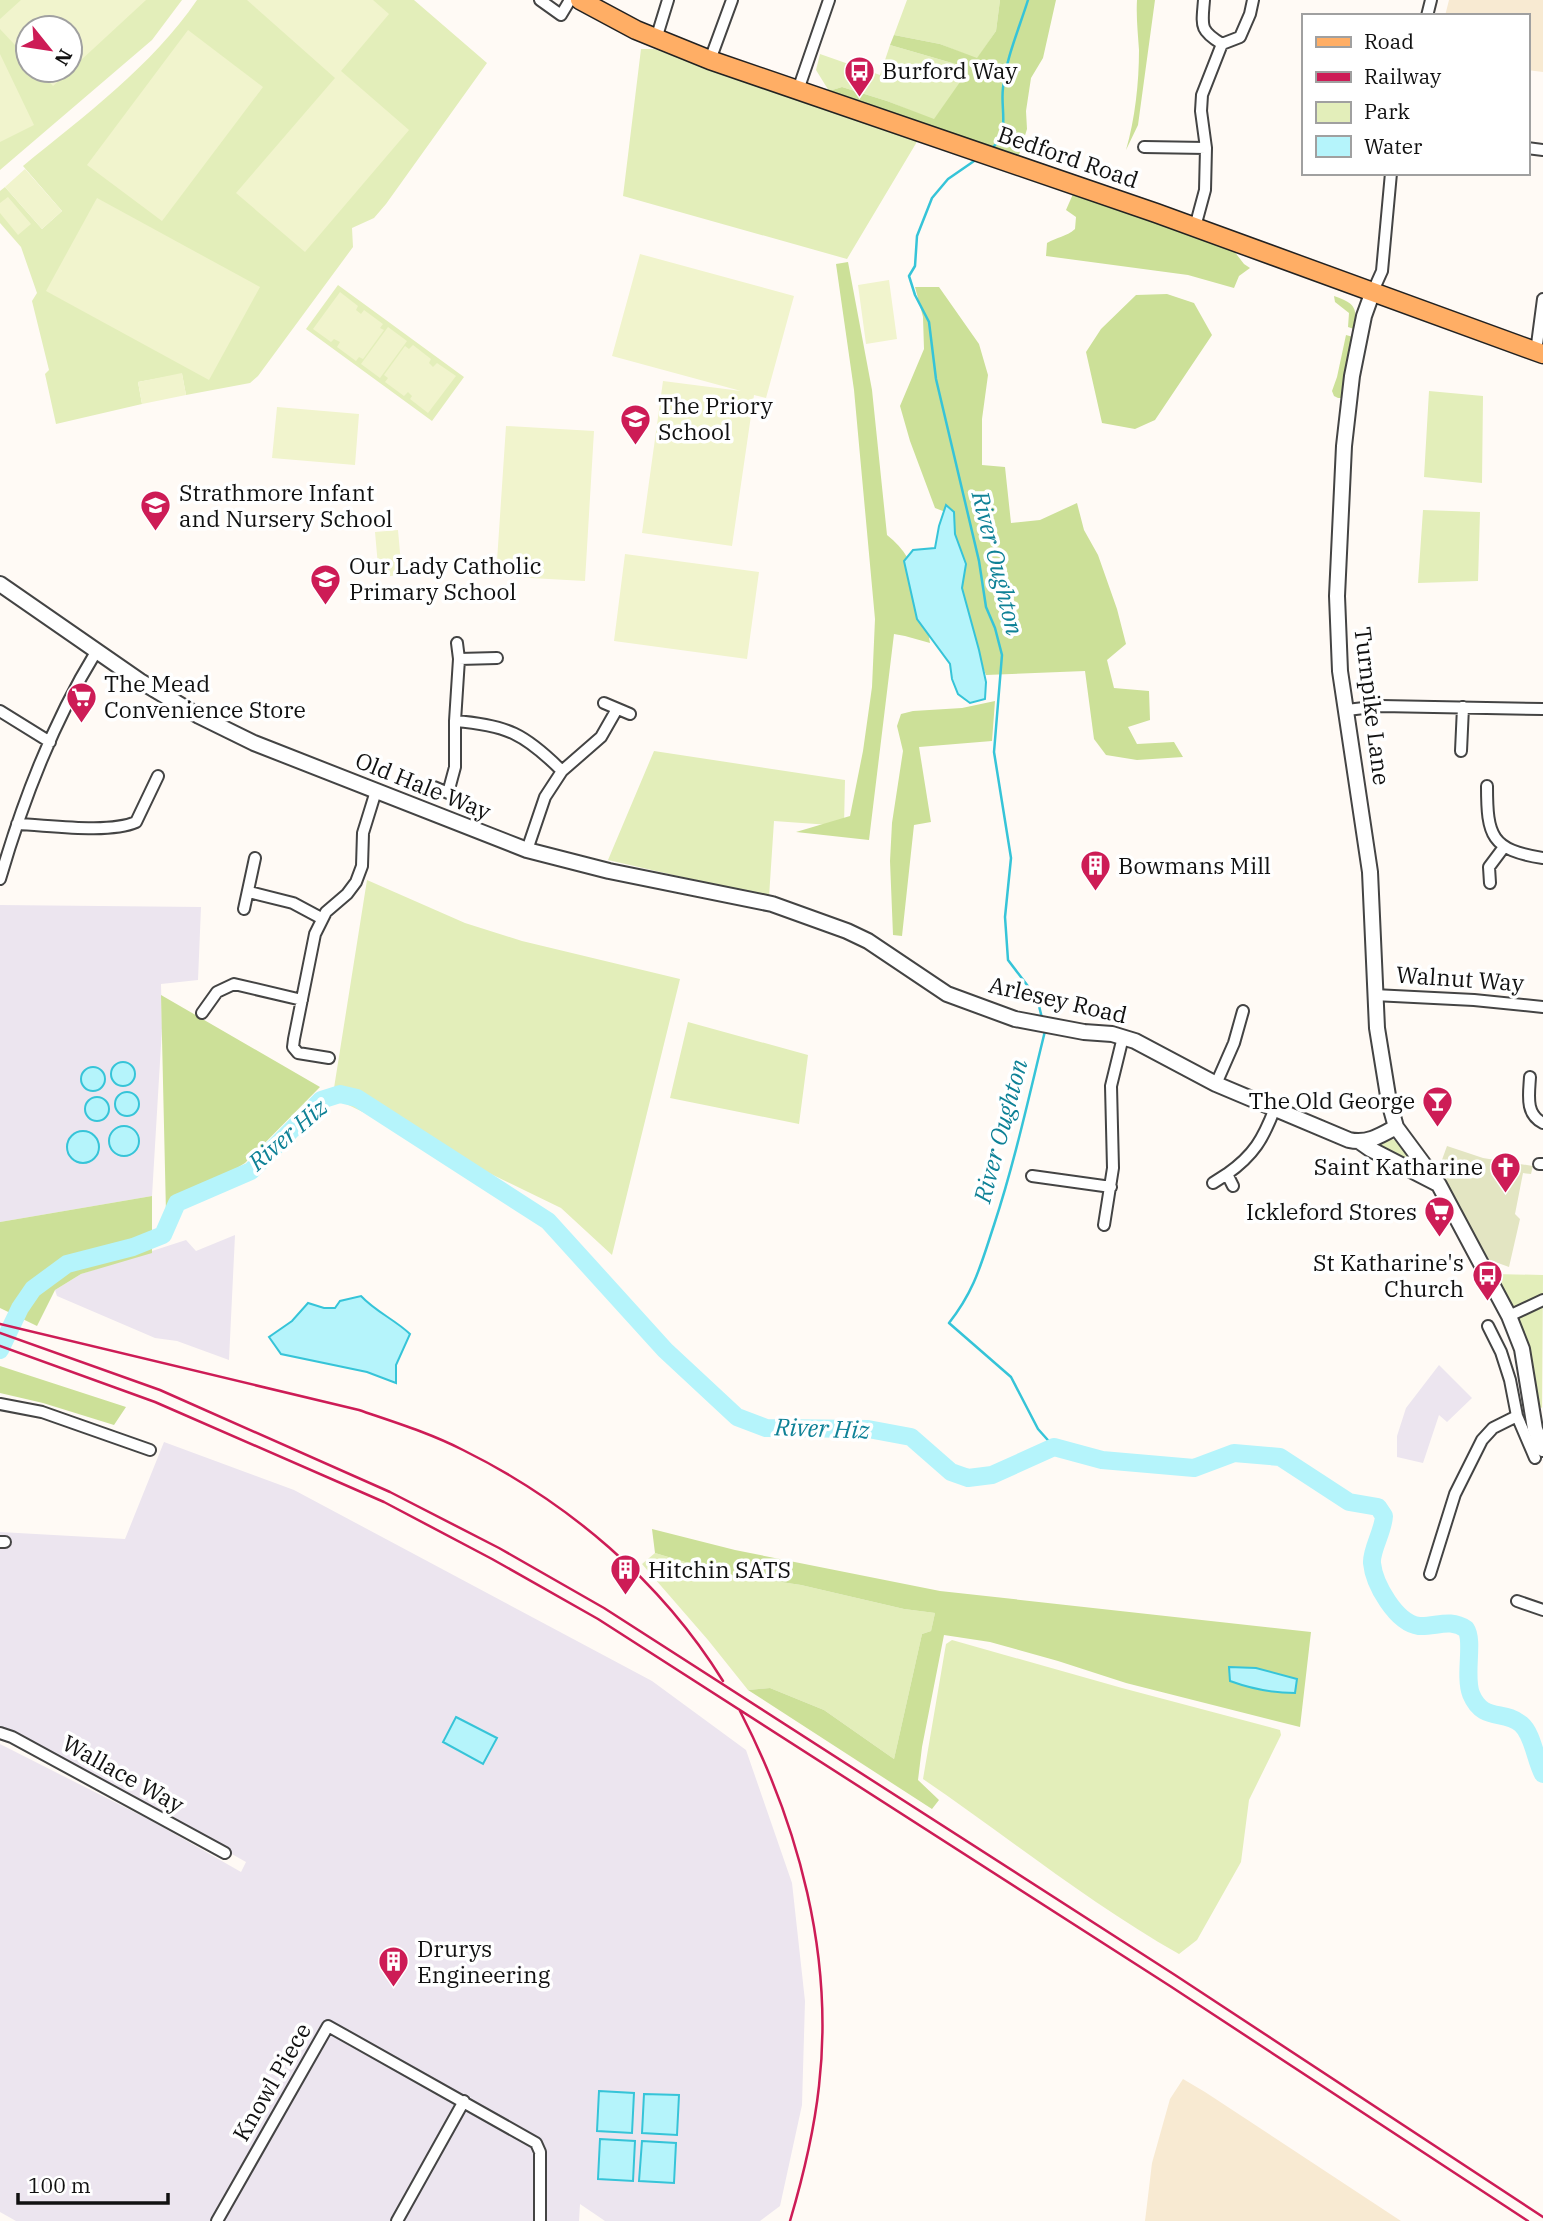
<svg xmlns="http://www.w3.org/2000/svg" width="1543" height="2221" font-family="'IBM Plex Serif',serif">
<rect width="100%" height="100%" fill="#fffaf5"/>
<path fill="#ece5ef" d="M0 905 201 907 198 980 161 984 162 1028 152 1196 0 1222Z
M235 1235 229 1360 177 1341 155 1338 57 1296 55 1290 81 1274 186 1240 196 1251Z
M1439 1365 1472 1398 1447 1422 1439 1415 1423 1463 1397 1457V1436L1406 1408Z
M164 1442 294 1490 652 1681 746 1750 792 1883 805 2001 802 2105 780 2206 760 2221H605L580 2204 579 2221H16L0 2212V1744L152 1821 241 1872 246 1862 19 1734 0 1728V1532L125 1539Z"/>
<path fill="#f8ead2" d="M1449 0H1543V72L1527 70V16H1445Z
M1183 2079 1205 2092 1401 2221H1145L1152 2163 1170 2099Z"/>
<path fill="#e3eeba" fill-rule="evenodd" d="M0 0H182L152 40 0 170ZM28 28H70V70H28Z
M197 0H414L487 63 386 204 374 218 352 228 353 247 258 376 250 383 186 395 182 374 138 382 142 404 56 424 45 374 49 370 32 301 37 293 21 247 0 223V191L5 187 42 229 62 211 23 166C84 116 152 66 197 0Z
M907 0H1000L996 31 977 59 940 44 894 35Z
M890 45 959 65 968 72 934 120 887 101 842 87 829 91 816 70 820 54 880 75Z
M641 49H654L918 140 847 259 623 196Z
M338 285 464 377 432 421 306 329Z
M1429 391 1483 396 1482 483 1424 477Z
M1423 510 1480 512 1478 581 1418 583Z
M654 751 845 780 844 826 774 821 769 897 608 860Z
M367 880 465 923 522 941 680 979 612 1255 561 1208 336 1099 334 1088Z
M688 1022 808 1055 799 1124 670 1098Z
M1389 1138 1400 1142 1417 1163 1416 1166 1376 1146 1378 1142Z
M1494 1274 1543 1275 1542 1408 1537 1405Z
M655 1553 725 1574 801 1585 904 1609 935 1613 931 1631 922 1634 894 1759 824 1710 770 1688 748 1690 708 1640 642 1564Z
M952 1640 1122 1688 1280 1730 1281 1735 1249 1800 1241 1862 1197 1940 1179 1954C1089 1903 1008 1837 923 1779L946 1644Z"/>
<path fill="#cce098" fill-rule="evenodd" d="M1000 0H1056L1043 58 1031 78 1026 111 1027 129 1019 155 832 96 829 91 842 87 887 101 934 119 967 72 959 65 890 45 894 35 940 44 977 58 996 31Z
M1137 0H1155L1138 125 1126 150C1135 119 1139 83 1139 50 1138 34 1136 17 1137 0Z
M1073 194 1234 251 1244 264 1250 268 1239 276 1234 288 1188 275 1046 256 1047 243C1057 237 1066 237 1075 229L1076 217 1066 210Z
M848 262 872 390 887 535C922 562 923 603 930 643L905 636 894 634 869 840 796 832 850 816 863 751 872 687 875 619 854 390 836 264Z
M915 287H939L979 344 988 375 982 419V465L1005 467 1011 523 1040 520 1077 503 1084 530 1098 555 1117 609 1126 644 1107 660 1114 688 1149 691 1150 720 1128 727 1137 744 1174 742 1183 757 1137 760 1106 755 1094 739 1085 671 986 675 959 606 948 513 935 508 910 441 900 406 924 349 923 317Z
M1167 294 1194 303 1212 335 1155 420 1135 429 1102 423 1086 352 1101 329 1136 295Z
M1334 296C1355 303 1358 308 1354 329L1348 327 1349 313 1335 302Z
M1346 335 1353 337 1341 398H1338L1334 396 1332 391 1337 377Z
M995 701 992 741 919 747 931 822 914 825 902 936 893 935 890 861 892 823 903 751 897 726 901 714 913 711 962 708Z
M161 995 320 1087 245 1163 166 1213Z
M152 1196V1253L81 1274 55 1290 37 1326 0 1308V1222Z
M0 1366 126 1407 114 1425 43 1403 0 1393Z
M652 1529 735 1550 940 1591 1311 1632 1300 1727 1126 1683 1058 1661 990 1642 944 1635 922 1747 918 1780 939 1800 932 1809 748 1690 770 1688 824 1710 894 1759 922 1634 931 1631 935 1613 904 1609 801 1585 725 1574 655 1553ZM1229 1667 1297 1679 1295 1692C1272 1694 1252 1689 1230 1681Z"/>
<path fill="#e3e5c2" d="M1447 1146 1483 1158 1533 1166 1531 1174 1523 1173 1515 1214 1520 1219 1509 1267 1487 1259 1439 1168Z"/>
<path fill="#f1f4cd" d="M21 0H146L53 86 38 70H70V28H28V59L0 29V19Z
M247 0H373L389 14 341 71 409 130 305 252 236 193 335 78Z
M188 30 263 87 162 221 87 165Z
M0 54 34 125 0 142Z
M25 169 62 211 42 229 5 187Z
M8 197 31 224 18 235 0 213V203Z
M97 198 260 287 209 380 46 291Z
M640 254 794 296 766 398 754 395 732 546 642 533 663 381 741 391 612 356Z
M889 280 897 339 866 344 858 285Z
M340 292 358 306 356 310 361 314 364 310 383 324 380 328 384 330 363 359 359 357 356 361 337 347 340 342 334 339 331 342 313 329Z
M388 327 407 341 380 378 361 364Z
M413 345 431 359 429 363 433 367 437 363 456 376 428 413 410 399 412 396 408 392 404 396 385 382 388 378 384 375 405 346 409 349Z
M182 373 186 395 142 404 138 382Z
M277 407 359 414 355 465 272 458Z
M506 426 594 431 585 581 496 576Z
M398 530 402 575 379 577 375 532Z
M625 554 759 572 747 659 614 641Z"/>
<path fill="#b5f4fb" stroke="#36c4d8" stroke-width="2" d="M946 505 954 512 955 534 966 564 962 588 979 650 986 682 985 699 970 703 958 694 952 679 950 664 917 619 904 561 913 550 935 548 939 526Z
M111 1074a12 12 0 1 1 24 0a12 12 0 1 1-24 0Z
M81 1079a12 12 0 1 1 24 0a12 12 0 1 1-24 0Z
M115 1104a12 12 0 1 1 24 0a12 12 0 1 1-24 0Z
M85 1109a12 12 0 1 1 24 0a12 12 0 1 1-24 0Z
M109 1141a15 15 0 1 1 30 0a15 15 0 1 1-30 0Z
M67 1147a16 16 0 1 1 32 0a16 16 0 1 1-32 0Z
M361 1296C376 1312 394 1319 410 1334L396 1365V1383L367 1372 281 1354 269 1337 292 1321 308 1303 324 1308H335L340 1301Z
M1229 1667 1256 1668 1297 1679 1295 1693C1271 1693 1252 1689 1230 1681Z
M456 1717 497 1738 483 1764 443 1742Z
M599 2091 634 2093 632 2133 597 2131Z
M644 2094 679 2095 677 2135 642 2133Z
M600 2139 635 2141 633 2181 598 2179Z
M642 2141 676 2143 674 2183 639 2181Z"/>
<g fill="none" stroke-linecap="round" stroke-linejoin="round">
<path stroke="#36c4d8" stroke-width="2.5" d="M991 149C1011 133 1000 110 1003 88 1006 58 1019 29 1028 0
M977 159 948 179 932 198 917 236 915 266 909 276 915 295 929 322 936 379 979 561 986 607 995 628 1002 655 994 752 1011 858 1005 917 1008 960 1037 998 1042 1018
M1045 1031C1029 1096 1015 1161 994 1225 981 1264 975 1290 949 1323L1011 1377 1038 1429 1054 1447"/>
<path stroke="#b5f4fb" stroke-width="18" d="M0 1350 20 1308 33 1289 67 1264 133 1247 163 1235 177 1203 251 1171 321 1100 340 1094 357 1098 548 1221 665 1350 737 1417 766 1428 868 1429 911 1437 951 1472 968 1478 992 1475 1054 1447 1102 1460 1194 1468 1234 1453 1280 1457 1349 1502 1378 1507 1384 1516C1383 1532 1371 1550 1372 1563 1374 1584 1396 1623 1419 1626 1436 1627 1450 1618 1466 1629 1474 1641 1464 1675 1471 1694 1483 1723 1504 1709 1521 1724 1533 1734 1535 1759 1543 1774"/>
<defs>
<path id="minor" d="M540 0 561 15 570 0
M1204 0C1202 26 1199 30 1222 44L1240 37 1250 14 1253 0
M1427 16 1431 0
M656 39 668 0
M710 60 732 0
M798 90 829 0
M1144 147 1206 148
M1527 148 1543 150
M1195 227 1205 190 1206 148 1201 111 1202 95 1222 44
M1373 291 1382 271 1391 173
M1536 352 1543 299
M459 659 497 658
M604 703 630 714
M1347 710 1381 706 1543 709
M0 711 50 742
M455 721 459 659 457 643
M1461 751 1463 707
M562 771 601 737 617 709
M1487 786C1487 836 1491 850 1543 858
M434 787 460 798
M448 793 455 767V721C507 725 525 734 562 771L545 797 527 850
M17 824C48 825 109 834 136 822L158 776
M0 879C23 800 53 722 96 652
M1490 883 1489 867 1504 847
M249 892 293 903 321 918
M244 909 255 858
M1374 995 1474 1000 1543 1007
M202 1013 217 992 234 984 302 1000
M329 1058 298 1053 293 1047 294 1039 315 934 326 912 347 894 356 882 362 866 363 833 376 791
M1530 1077C1529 1095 1525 1114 1543 1123
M1216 1084 1234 1043 1243 1011
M1539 1164H1543
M1227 1174C1254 1155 1263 1139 1275 1108
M1032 1176 1111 1187
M1213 1183 1227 1174 1233 1186
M1104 1225 1113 1168 1111 1086 1123 1037
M1509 1316 1543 1300
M1488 1326 1501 1352 1510 1380 1517 1416 1535 1458
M0 1404 42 1412 150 1450
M0 1542H5
M1430 1574 1455 1494 1482 1440 1493 1428 1517 1416
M1517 1601 1543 1610
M0 1733 12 1737 225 1853
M217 2221 328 2026 536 2143 540 2152V2221
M397 2221 464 2101"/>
<path id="tertiary" d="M1373 291 1364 316 1352 376 1344 446 1337 596 1340 671 1370 872 1377 1028 1389 1102 1396 1127 1439 1185 1509 1316 1522 1349 1535 1429 1543 1449
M0 584 140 681 199 716 254 743 527 850 609 871 772 904 847 931 868 941 947 994 1015 1019 1084 1032 1112 1034 1135 1041 1216 1084 1349 1140C1367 1144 1380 1136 1396 1127
M1360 1142 1370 1149 1438 1184"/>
<path id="primary" d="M580 0 636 30 710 60 1156 213 1543 354"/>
</defs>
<use href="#minor" stroke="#444" stroke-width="14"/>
<use href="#tertiary" stroke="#444" stroke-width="18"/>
<use href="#primary" stroke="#222" stroke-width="21"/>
<use href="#minor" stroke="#fff" stroke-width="10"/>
<use href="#tertiary" stroke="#fff" stroke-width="14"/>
<use href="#primary" stroke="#ffae65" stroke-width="18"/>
<path stroke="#cd1c56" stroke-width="2.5" d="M0 1324 359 1410C394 1422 430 1433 463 1450 568 1502 661 1581 723 1681
M0 1333 160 1390 390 1492 499 1548 604 1608 1175 1975 1543 2217
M0 1346 155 1402 384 1502 492 1559 598 1619 1170 1986 1528 2221
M740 1711C799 1826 834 1956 819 2086 814 2132 803 2177 790 2221"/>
</g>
<defs>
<symbol id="bus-pin" viewBox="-11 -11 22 30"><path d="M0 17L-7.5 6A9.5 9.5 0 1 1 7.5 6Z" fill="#cd1c56" stroke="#fff"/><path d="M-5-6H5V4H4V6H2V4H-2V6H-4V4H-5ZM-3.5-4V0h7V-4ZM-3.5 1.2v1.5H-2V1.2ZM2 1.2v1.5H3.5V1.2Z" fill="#fff"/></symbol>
<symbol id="school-pin" viewBox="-11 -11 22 30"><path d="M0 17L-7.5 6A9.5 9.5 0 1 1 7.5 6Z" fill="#cd1c56" stroke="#fff"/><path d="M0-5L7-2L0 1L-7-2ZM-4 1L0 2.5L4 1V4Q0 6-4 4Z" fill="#fff"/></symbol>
<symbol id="supermarket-pin" viewBox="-11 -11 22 30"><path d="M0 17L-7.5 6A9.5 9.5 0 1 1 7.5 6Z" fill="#cd1c56" stroke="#fff"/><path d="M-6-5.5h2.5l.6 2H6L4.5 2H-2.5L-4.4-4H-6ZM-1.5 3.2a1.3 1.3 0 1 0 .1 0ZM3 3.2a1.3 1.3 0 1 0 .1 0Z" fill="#fff"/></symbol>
<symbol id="building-pin" viewBox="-11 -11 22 30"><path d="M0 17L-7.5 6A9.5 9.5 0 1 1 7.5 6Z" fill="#cd1c56" stroke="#fff"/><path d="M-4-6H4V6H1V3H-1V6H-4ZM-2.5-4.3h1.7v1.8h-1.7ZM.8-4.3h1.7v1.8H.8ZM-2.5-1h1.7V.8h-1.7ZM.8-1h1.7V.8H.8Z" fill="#fff"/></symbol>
<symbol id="bar-pin" viewBox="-11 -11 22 30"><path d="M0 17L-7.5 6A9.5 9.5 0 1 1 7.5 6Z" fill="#cd1c56" stroke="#fff"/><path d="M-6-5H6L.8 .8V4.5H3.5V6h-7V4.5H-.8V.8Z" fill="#fff"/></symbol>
<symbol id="church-pin" viewBox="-11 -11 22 30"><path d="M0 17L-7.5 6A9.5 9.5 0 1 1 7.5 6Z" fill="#cd1c56" stroke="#fff"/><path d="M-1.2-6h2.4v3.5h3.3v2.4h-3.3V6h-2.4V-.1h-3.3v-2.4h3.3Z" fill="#fff"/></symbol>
</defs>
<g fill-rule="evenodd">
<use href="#bus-pin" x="842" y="54" width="35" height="47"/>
<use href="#school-pin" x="618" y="402" width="35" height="47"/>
<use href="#school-pin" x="138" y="488" width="35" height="47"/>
<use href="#school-pin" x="308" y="562" width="35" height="47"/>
<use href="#supermarket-pin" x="64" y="680" width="35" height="47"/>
<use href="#building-pin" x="1078" y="848" width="35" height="47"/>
<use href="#bar-pin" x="1420" y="1084" width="35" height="47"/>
<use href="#church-pin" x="1488" y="1150" width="35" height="47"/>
<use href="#supermarket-pin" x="1422" y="1194" width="35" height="47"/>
<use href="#bus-pin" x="1470" y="1258" width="35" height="47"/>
<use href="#building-pin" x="608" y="1552" width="35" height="47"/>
<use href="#building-pin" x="376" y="1944" width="35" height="47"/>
</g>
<g text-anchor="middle" stroke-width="7" stroke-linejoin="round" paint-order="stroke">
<g font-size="23" fill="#111" stroke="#fff" text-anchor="start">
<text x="882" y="79">Burford Way</text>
<text x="658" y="414">The Priory<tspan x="658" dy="26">School</tspan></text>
<text x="179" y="501">Strathmore Infant<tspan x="179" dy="26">and Nursery School</tspan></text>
<text x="349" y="574">Our Lady Catholic<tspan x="349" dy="26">Primary School</tspan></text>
<text x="104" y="692">The Mead<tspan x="104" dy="26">Convenience Store</tspan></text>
<text x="1118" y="874">Bowmans Mill</text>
<text x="1415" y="1109" text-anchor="end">The Old George</text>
<text x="1483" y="1175" text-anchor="end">Saint Katharine</text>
<text x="1417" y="1220" text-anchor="end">Ickleford Stores</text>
<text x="1464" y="1271" text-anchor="end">St Katharine's<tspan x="1464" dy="26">Church</tspan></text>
<text x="648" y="1578">Hitchin SATS</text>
<text x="417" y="1957">Drurys<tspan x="417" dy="26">Engineering</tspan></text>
</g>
<g font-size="23" fill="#111" stroke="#fff">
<text transform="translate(1068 157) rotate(19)" y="8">Bedford Road</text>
<text transform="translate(1372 706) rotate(83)" y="8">Turnpike Lane</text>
<text transform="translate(423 786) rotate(22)" y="8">Old Hale Way</text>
<text transform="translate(1460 979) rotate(4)" y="8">Walnut Way</text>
<text transform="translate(1058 1000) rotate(13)" y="8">Arlesey Road</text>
<text transform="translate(123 1774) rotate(29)" y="8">Wallace Way</text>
<text transform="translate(272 2082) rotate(-60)" y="8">Knowl Piece</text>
</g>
<g font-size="24" font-style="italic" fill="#0e8196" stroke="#fff">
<text transform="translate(997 563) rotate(76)" y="8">River Oughton</text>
<text transform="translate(1001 1131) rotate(-75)" y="8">River Oughton</text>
<text transform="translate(288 1135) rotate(-41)" y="8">River Hiz</text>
<text transform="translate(822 1429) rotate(2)" y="8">River Hiz</text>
</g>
</g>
<rect x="1302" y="14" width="228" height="161" fill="#ffffff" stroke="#a0a0a0" stroke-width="2"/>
<rect x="1316" y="37" width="35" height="10" fill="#ffae65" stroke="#a0a0a0" stroke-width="2"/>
<text x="1364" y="49" font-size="21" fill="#111111">Road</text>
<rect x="1316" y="72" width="35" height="10" fill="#cd1c56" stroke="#a0a0a0" stroke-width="2"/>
<text x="1364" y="84" font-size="21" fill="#111111">Railway</text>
<rect x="1316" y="102" width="35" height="21" fill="#e3eeba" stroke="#a0a0a0" stroke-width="2"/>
<text x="1364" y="119" font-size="21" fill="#111111">Park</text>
<rect x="1316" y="136" width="35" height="21" fill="#b5f4fb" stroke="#a0a0a0" stroke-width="2"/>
<text x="1364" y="154" font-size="21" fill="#111111">Water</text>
<g transform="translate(49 49) rotate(120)"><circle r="33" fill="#ffffff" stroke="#a0a0a0" stroke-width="2"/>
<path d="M0-5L12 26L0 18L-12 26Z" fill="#cd1c56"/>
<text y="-10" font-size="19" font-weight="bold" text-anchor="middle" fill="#111111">N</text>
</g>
<path d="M18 2193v10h150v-10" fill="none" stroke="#111111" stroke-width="3.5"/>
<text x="28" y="2193" font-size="21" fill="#111111" stroke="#ffffff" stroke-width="5" paint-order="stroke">100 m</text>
</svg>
